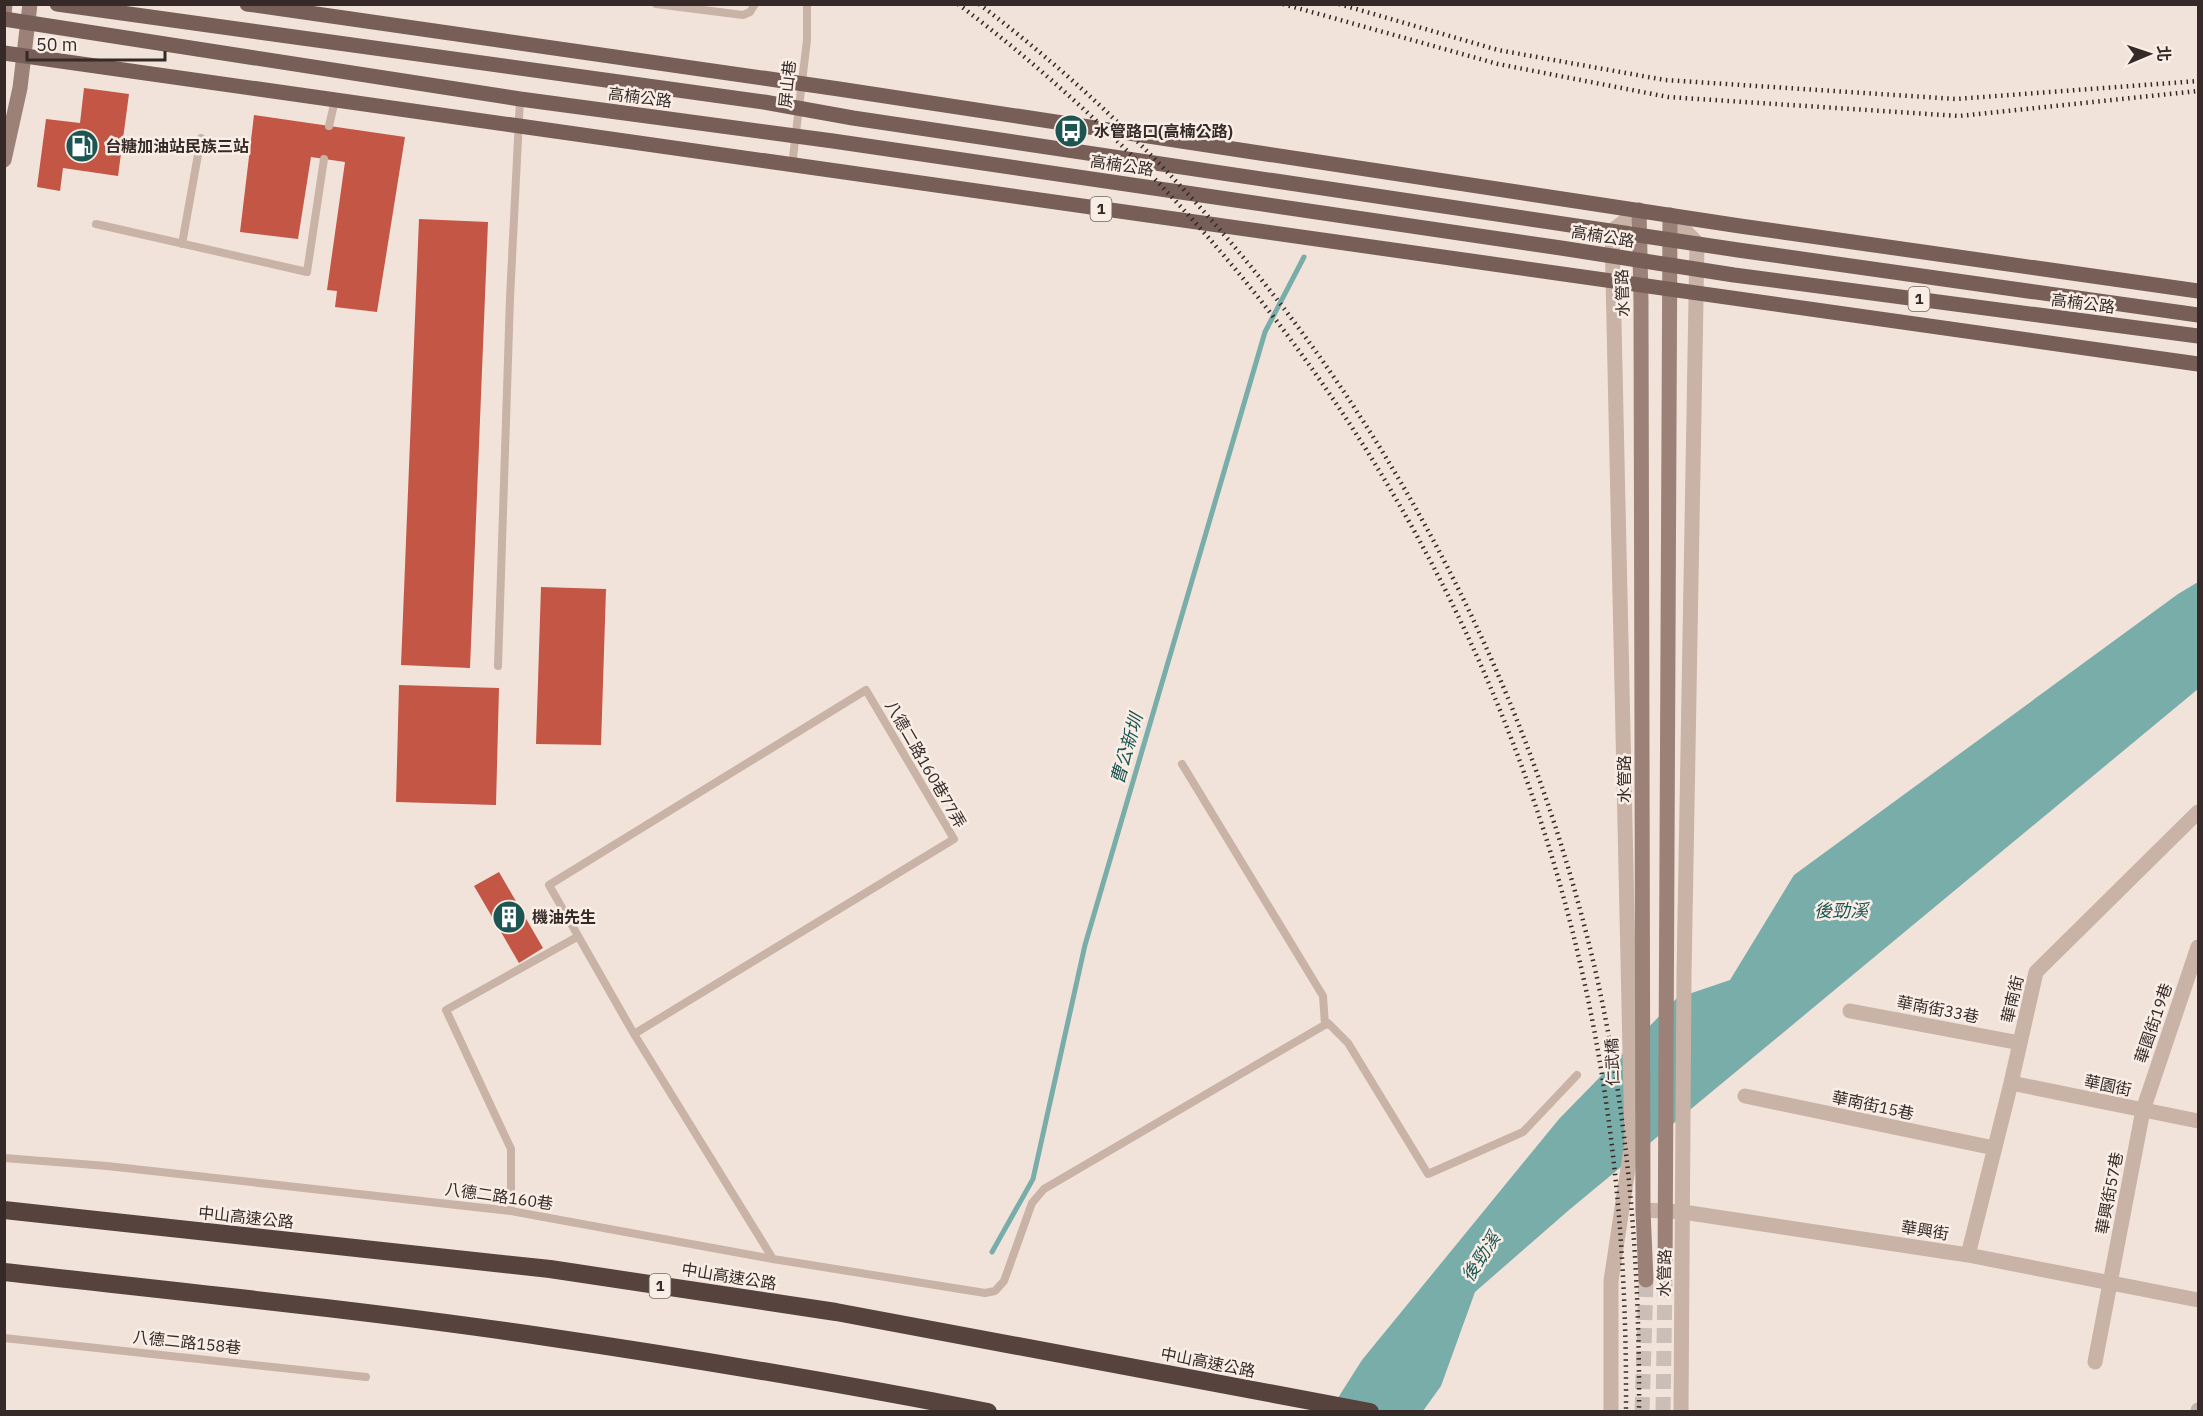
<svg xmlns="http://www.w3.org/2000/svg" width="2203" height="1416" font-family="'IBM Plex Sans','Noto Sans TC',sans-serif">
<rect width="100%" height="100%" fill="#f1e3da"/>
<path fill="#79adaa" d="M2198 582V689L1569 1210 1475 1292 1441 1386 1423 1411 1329 1412 1362 1360 1559 1119 1677 998 1730 980 1794 875 2178 594Z"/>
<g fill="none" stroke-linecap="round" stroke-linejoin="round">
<path stroke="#79adaa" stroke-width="5" d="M992 1252 1033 1179 1085 945 1265 332 1304 257"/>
</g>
<path fill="#c45645" d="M84 88 129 94 118 176 63 168 60 191 37 187 46 119 80 123Z
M254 115 405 137 377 312 335 307 337 291 327 290 345 162 311 157 298 239 240 232Z
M419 219 488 222 470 668 401 665Z
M541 587 606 589 601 745 536 744Z
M399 685 499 688 496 805 396 802Z
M499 872 543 948 519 963 474 886Z"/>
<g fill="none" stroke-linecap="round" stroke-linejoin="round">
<path stroke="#cbbeb6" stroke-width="15" stroke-dasharray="15 8" stroke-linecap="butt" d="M1642 1412 1646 1280
M1663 1412 1665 1279"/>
<path stroke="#c9b2a6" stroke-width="8" d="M656 4 743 15 750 12 755 4
M329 126 335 100
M792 166 807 40V4
M96 224 307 272 324 159
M182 244 201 138
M498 666 510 298 520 99
M1182 764 1323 996 1325 1025
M634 1034 954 839 866 690 549 885 634 1034 773 1259
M4 1158 107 1166 511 1211 773 1259 985 1293 995 1291 1004 1281 1032 1203 1044 1189 1328 1023 1348 1043 1428 1174 1523 1132 1577 1075
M511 1211V1149L446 1010 577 937
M4 1338 366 1377"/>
<path stroke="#c9b2a6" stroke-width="15" d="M1670 215 1697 243 1684 975 1681 1412
M1850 1011 2020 1043
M2011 1083 2198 1121
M1745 1096 1994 1148
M1643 1210 1683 1212 1968 1255 2198 1300
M1968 1255 2011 1083 2036 972 2198 812
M2095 1362 2143 1110 2198 947
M1611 1412V1281L1632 1142 1612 231 1639 210
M2198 1412V1410"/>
<path stroke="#9c8178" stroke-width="15" d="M4 15 5 4
M4 160 20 88 30 4
M1639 210 1641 300 1643 1210 1646 1280
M1665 1279 1670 215"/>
<path stroke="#775f58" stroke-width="15" d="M57 4 764 102 853 118 1738 250 2198 315
M247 4 839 89 1740 226 2198 291
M4 19 520 99 833 141 1561 248 1734 275 2198 336
M4 53 2198 364"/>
<path stroke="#56433e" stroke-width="18" d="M4 1210 550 1269 836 1312 1370 1412
M4 1272C183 1292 362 1310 540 1336 690 1358 839 1383 988 1412"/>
<path stroke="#352a27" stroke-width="4.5" stroke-dasharray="1.5 4.5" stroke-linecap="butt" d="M958 4C1273 242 1498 591 1583 976 1615 1119 1627 1265 1626 1412
M979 4C1290 239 1507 591 1595 969 1628 1114 1640 1263 1639 1412
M1283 4 1498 64 1668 97 1959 116 2198 91
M1339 4 1498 50 1665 80 1956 99 2198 81"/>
</g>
<defs>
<symbol id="bus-disc" viewBox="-11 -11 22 22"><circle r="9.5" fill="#1d5553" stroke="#f9eee6"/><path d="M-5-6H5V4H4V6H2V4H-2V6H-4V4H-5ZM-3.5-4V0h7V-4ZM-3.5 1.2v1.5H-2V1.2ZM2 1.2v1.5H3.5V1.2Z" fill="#fff"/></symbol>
<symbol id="fuel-disc" viewBox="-11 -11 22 22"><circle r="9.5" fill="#1d5553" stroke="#f9eee6"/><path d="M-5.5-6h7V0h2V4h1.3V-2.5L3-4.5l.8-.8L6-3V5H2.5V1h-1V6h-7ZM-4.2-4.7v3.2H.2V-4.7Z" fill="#fff"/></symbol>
<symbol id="building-disc" viewBox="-11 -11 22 22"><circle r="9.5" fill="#1d5553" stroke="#f9eee6"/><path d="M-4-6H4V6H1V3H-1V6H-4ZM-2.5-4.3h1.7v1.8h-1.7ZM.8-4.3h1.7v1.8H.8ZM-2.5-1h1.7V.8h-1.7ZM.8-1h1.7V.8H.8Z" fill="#fff"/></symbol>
</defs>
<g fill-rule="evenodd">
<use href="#bus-disc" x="1052" y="112" width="38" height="38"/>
<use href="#fuel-disc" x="63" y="127" width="38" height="38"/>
<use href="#building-disc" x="490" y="898" width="38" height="38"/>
</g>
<g text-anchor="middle" stroke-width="5" stroke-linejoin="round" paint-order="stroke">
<g fill="#f9eee6" stroke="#706560" stroke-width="1.5">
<rect x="1090.5" y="197" width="21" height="24" rx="4.5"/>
<rect x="1908.5" y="287" width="21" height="24" rx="4.5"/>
<rect x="649.5" y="1274" width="21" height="24" rx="4.5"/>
</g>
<g font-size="15" font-weight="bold" fill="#352a27">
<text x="1101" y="214">1</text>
<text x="1919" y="304">1</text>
<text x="660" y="1291">1</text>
</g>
<g font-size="16" fill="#352a27" stroke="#f9eee6">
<text transform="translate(787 84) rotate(-84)" y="6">屏山巷</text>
<text transform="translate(640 97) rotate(7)" y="6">高楠公路</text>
<text transform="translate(1122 165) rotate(8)" y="6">高楠公路</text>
<text transform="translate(1603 236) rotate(9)" y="6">高楠公路</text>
<text transform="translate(1622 293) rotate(-92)" y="6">水管路</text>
<text transform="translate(2083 303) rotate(7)" y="6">高楠公路</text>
<text transform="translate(926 764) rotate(60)" y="6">八德二路160巷77弄</text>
<text transform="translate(1624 779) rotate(-90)" y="6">水管路</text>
<text transform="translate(2012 999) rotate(-77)" y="6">華南街</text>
<text transform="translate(1938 1009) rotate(11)" y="6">華南街33巷</text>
<text transform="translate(2153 1023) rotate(-71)" y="6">華園街19巷</text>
<text transform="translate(1612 1062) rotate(-92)" y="6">仁武橋</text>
<text transform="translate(2108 1085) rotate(12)" y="6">華園街</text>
<text transform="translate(1873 1105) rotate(12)" y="6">華南街15巷</text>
<text transform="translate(2109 1193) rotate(-79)" y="6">華興街57巷</text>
<text transform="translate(499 1196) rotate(8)" y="6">八德二路160巷</text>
<text transform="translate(246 1217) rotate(6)" y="6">中山高速公路</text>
<text transform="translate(1925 1230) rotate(9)" y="6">華興街</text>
<text transform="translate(1664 1273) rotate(-89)" y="6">水管路</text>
<text transform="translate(729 1276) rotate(9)" y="6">中山高速公路</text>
<text transform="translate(187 1342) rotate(6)" y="6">八德二路158巷</text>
<text transform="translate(1208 1362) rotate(11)" y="6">中山高速公路</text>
</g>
<g font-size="16" font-weight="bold" fill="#352a27" stroke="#f9eee6" text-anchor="start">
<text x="1094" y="137">水管路口(高楠公路)</text>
<text x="105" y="152">台糖加油站民族三站</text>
<text x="532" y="923">機油先生</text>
</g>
<g font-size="18" font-style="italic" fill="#1d5553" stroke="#f9eee6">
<text transform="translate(1127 749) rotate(-74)" y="6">曹公新圳</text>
<text x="1841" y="917">後勁溪</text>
<text transform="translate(1481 1257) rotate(-57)" y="6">後勁溪</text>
</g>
</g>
<rect width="2203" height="1416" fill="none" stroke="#352a27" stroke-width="12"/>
<g transform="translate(2149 54) rotate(88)" stroke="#f9eee6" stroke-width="4.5" paint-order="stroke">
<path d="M0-4.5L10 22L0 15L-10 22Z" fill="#352a27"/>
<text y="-9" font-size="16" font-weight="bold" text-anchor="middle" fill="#352a27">北</text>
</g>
<path d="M27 51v9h138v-9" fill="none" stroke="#352a27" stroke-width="3"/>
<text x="36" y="51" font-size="18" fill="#352a27" stroke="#f9eee6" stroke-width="4.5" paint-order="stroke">50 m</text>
</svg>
